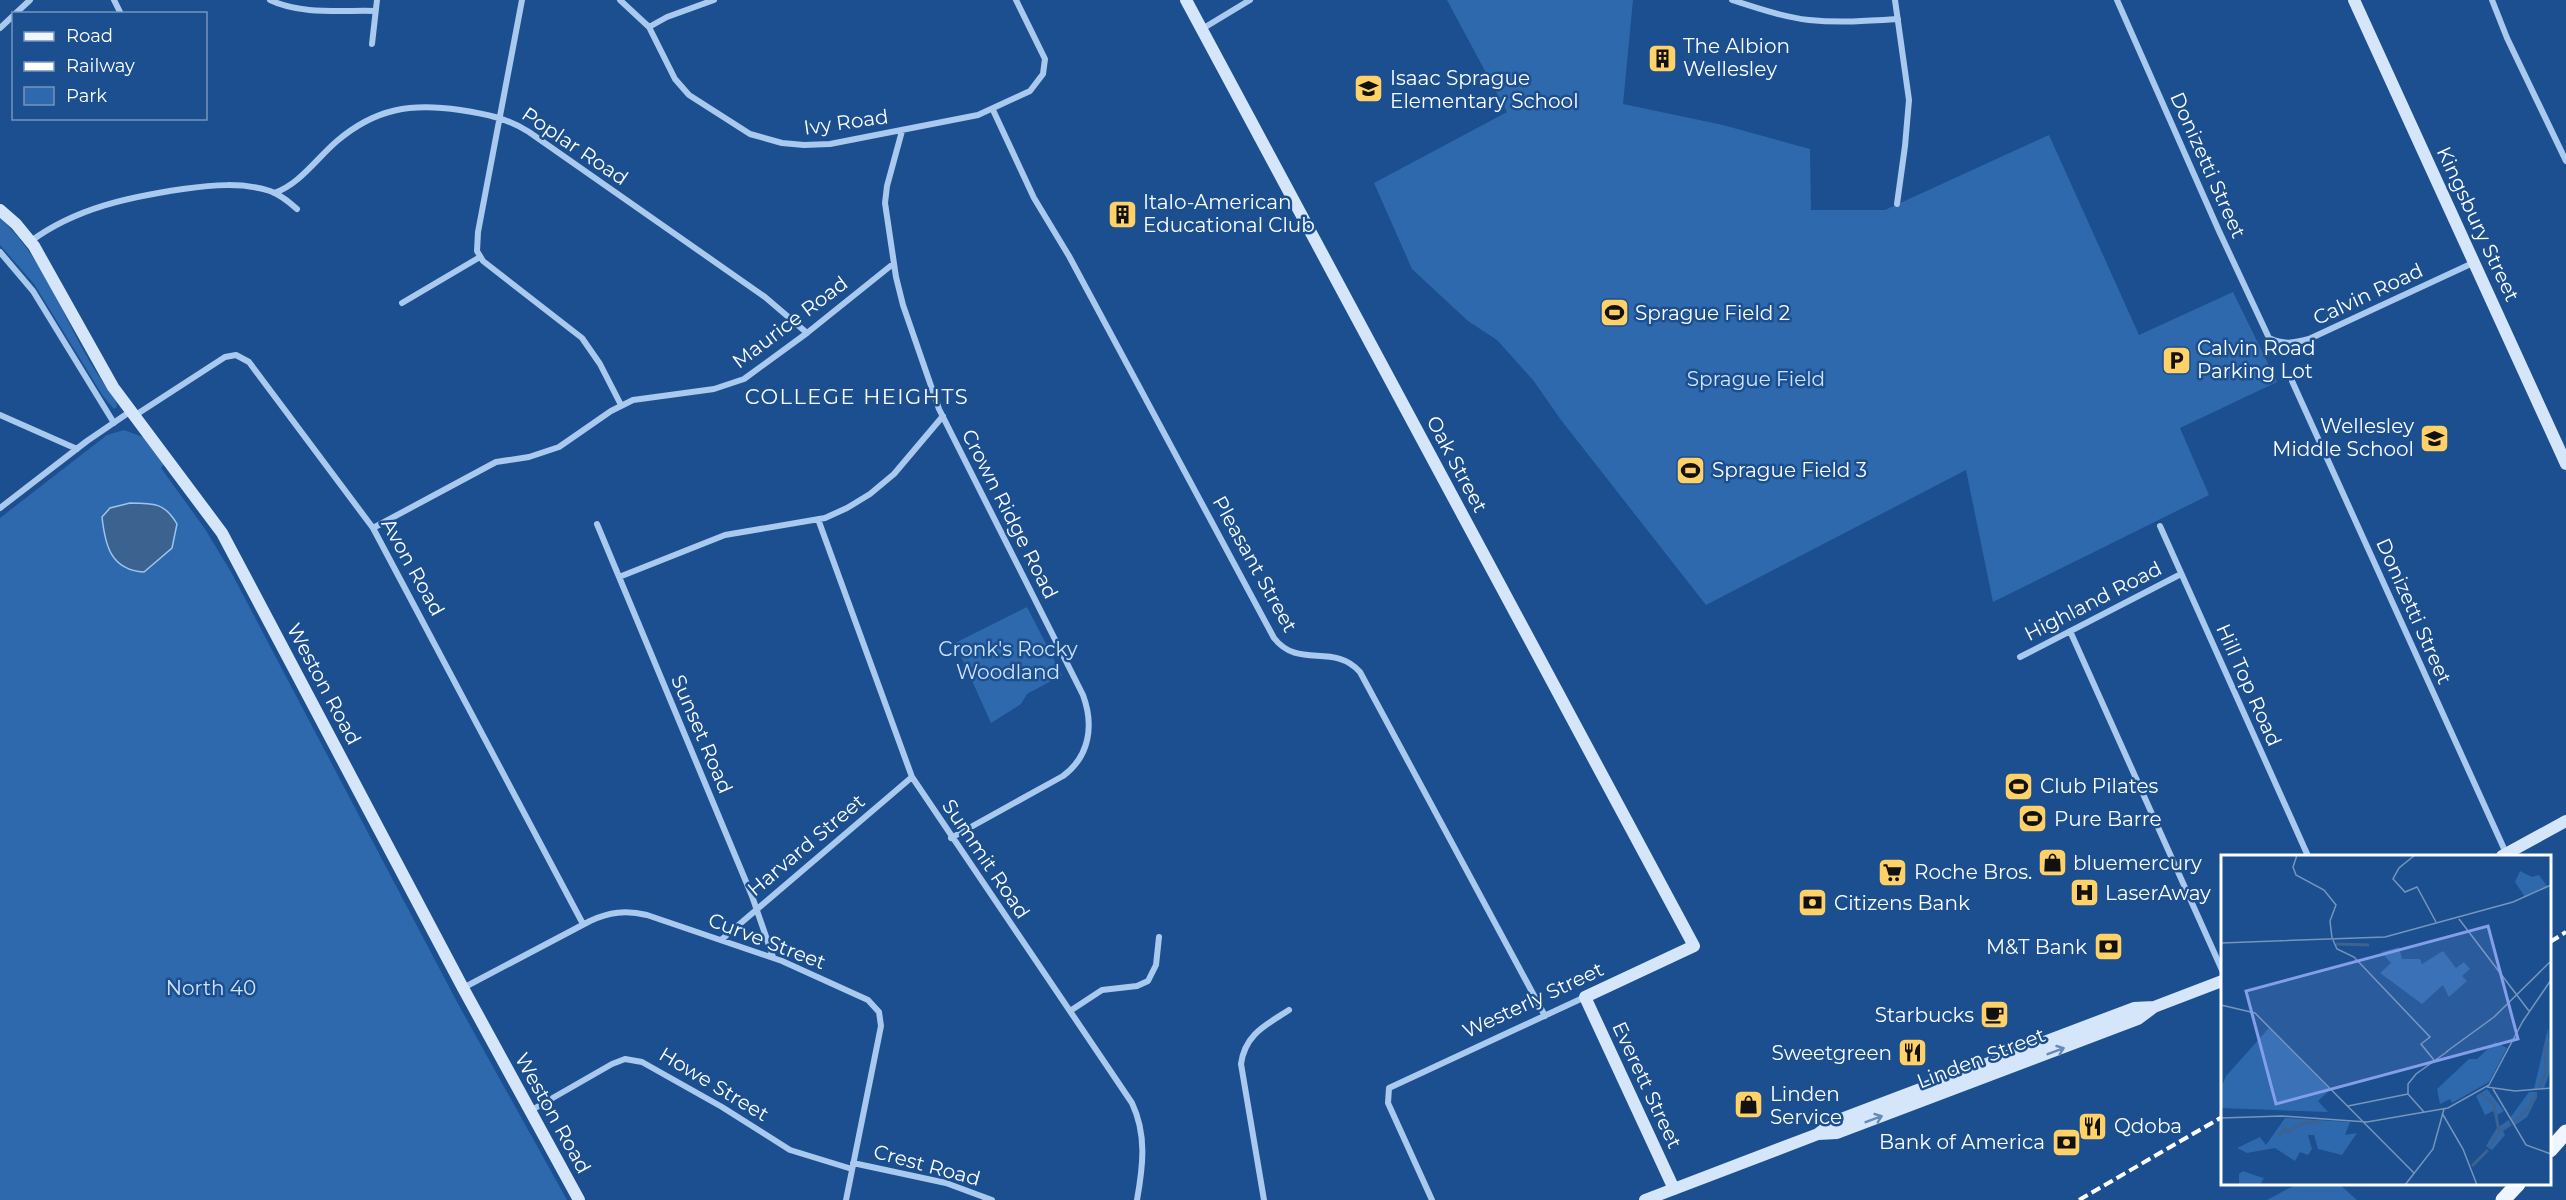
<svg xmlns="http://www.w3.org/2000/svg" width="2566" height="1200" font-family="Montserrat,sans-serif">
<rect width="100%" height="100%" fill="#1b4f8f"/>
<path fill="#2e69ad" d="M1447 0H1633L1623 104 1723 125 1810 149 1811 210H1885L2049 135 2139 335 2233 292 2277 382 2180 428 2209 495 1993 602 1966 470 1706 605 1561 420 1533 380 1497 340 1468 321 1412 269 1374 183 1507 112Z
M0 218C39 254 57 301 81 346 91 365 103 383 116 401L117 407 114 409 103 396 34 284 0 245Z
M124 430 145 438 164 464 161 468 205 529 231 572 457 1002 567 1200H0V518L107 435Z
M1027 607 1062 675 1027 694 1021 704 991 723 955 643Z
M2297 1184H2339L2357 1200H2267Z"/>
<path fill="#3c6290" stroke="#9cc4f0" stroke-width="1.5" d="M130 503C154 503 165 503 177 524L172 548 144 572C110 570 105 544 102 517L110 508Z"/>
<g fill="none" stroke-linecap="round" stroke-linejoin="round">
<path stroke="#a9c9ee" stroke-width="6" d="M114 0 121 14
M270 0C301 15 342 10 375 11
M522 0 478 232 477 251 483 261 582 338 600 364 621 405
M620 0 649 27 675 79 689 95 750 134 782 143 804 145 830 144 978 115 1030 91 1043 74 1045 59 1016 0
M1732 0C1757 8 1783 17 1809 20 1839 23 1868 21 1898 19
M1895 0 1909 100 1905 146 1897 204
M2117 0 2219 231 2269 338C2284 345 2294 343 2309 339L2475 262
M2492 0 2507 38 2566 161
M15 14 30 0
M649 27 667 17 714 0
M0 28 14 15
M1202 29 1250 0
M372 44 377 0
M993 110 1034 198 1069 256 1274 638C1299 670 1333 642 1360 672L1545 1016
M902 131 887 186 885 203 896 277 903 305 939 409 1083 695C1094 725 1090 756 1063 776L951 838
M274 193C299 185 317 158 337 141 376 108 411 103 460 110 486 114 507 118 529 132L765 297 807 333
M31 241C76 208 129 197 183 189 212 185 242 182 270 191 281 195 289 202 297 209
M0 252 33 291 114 423
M402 303 480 257
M2292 381 2506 853
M0 415 77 449
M134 416 225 357 236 355 249 362 373 528 583 924
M0 508 87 441 131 411
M818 519 912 777 1132 1103C1147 1135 1143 1166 1137 1200
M597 524 752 896 773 957
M2160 526 2308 856
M373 528 496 462 529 457 559 447 611 411 633 400 714 389 744 379 807 333 893 264
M619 577 725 535 825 518 847 508 870 494 894 474 943 416
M2070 631 2222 970
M2020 657 2181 574
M721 940 912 777
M463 988 590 921C609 912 626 910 647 915L782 961 868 1000 879 1012 881 1026 846 1200
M1070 1011 1102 990 1137 986 1148 981 1156 965 1159 937
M530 1111 612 1064 625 1059 642 1062 722 1107 790 1150 852 1169
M853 1163 946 1183 992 1200
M1264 1200 1241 1064C1245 1034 1266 1025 1289 1010
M1432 1200 1388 1103 1389 1088 1585 997"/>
<path stroke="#d6e6fa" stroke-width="12" d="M1186 0 1694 946 1585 997 1674 1189
M2354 0 2566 464
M0 210 16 224 34 246 113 387 222 533 463 988 579 1200
M2502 856 2566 821
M1818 1134 1833 1122 2134 1008 2154 1007 2222 981
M1645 1200 1818 1134 1837 1133 2138 1019 2154 1007"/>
<path stroke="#f0f6ff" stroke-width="15" d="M2550 1150 2566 1132
M2503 1200 2518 1184"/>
<path stroke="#fff" stroke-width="4" stroke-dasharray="10 4.5" stroke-linecap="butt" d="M2550 942 2566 932
M2079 1200 2222 1117"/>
</g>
<defs><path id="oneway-shaft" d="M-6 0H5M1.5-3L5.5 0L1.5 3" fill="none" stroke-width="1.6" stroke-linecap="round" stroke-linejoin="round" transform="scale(1.5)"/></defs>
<g stroke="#668bba">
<use href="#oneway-shaft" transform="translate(2056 1051) rotate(-21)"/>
<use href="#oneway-shaft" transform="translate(1874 1119) rotate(-21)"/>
</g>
<defs>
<symbol id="building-square" viewBox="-11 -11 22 22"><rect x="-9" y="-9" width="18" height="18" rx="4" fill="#ffd166" stroke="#1b4f8f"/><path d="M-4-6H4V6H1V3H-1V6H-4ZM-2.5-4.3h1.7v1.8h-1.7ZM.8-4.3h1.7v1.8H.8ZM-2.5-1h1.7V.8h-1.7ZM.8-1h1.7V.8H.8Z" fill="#111"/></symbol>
<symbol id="school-square" viewBox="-11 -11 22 22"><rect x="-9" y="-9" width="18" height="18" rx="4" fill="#ffd166" stroke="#1b4f8f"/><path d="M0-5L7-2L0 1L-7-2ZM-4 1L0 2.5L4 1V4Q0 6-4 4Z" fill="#111"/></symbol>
<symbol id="stadium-square" viewBox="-11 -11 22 22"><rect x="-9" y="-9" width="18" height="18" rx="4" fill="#ffd166" stroke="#1b4f8f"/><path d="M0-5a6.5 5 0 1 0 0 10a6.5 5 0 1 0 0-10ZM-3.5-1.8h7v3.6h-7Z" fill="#111"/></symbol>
<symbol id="parking-square" viewBox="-11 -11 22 22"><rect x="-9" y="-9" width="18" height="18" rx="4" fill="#ffd166" stroke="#1b4f8f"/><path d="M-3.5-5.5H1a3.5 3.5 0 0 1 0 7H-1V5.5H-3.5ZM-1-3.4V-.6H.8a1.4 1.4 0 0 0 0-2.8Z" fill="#111"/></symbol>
<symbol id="shop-square" viewBox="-11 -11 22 22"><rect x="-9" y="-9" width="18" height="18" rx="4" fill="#ffd166" stroke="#1b4f8f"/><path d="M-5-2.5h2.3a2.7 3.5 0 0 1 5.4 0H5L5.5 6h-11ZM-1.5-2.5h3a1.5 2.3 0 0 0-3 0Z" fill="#111"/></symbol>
<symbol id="supermarket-square" viewBox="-11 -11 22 22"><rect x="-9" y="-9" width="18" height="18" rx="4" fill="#ffd166" stroke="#1b4f8f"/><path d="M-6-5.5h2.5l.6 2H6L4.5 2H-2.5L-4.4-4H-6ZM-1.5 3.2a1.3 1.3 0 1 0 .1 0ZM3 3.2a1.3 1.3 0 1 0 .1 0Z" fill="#111"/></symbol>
<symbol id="hospital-square" viewBox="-11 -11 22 22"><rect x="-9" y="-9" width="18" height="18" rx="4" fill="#ffd166" stroke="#1b4f8f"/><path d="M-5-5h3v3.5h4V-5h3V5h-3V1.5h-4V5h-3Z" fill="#111"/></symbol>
<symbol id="bank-square" viewBox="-11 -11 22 22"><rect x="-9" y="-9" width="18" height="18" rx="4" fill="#ffd166" stroke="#1b4f8f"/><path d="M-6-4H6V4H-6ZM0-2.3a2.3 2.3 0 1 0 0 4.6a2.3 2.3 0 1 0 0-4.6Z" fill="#111"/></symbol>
<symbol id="cafe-square" viewBox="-11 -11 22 22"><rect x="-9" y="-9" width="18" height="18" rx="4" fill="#ffd166" stroke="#1b4f8f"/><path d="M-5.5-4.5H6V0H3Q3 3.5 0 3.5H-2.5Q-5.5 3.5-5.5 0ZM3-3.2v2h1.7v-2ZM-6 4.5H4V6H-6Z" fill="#111"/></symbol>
<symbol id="restaurant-square" viewBox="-11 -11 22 22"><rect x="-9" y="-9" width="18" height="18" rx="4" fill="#ffd166" stroke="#1b4f8f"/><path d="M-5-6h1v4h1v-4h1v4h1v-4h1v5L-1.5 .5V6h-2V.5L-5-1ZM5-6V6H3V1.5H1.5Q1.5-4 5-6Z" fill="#111"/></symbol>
</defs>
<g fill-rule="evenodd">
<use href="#building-square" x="1646" y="42" width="33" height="33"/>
<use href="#school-square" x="1352" y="72" width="33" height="33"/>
<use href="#building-square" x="1106" y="198" width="33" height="33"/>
<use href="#stadium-square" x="1598" y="296" width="33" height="33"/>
<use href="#parking-square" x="2160" y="344" width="33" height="33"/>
<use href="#school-square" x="2418" y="422" width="33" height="33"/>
<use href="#stadium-square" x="1674" y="454" width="33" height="33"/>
<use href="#stadium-square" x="2002" y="770" width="33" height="33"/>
<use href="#stadium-square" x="2016" y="802" width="33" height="33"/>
<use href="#shop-square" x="2036" y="846" width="33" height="33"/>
<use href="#supermarket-square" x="1876" y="856" width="33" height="33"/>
<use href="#hospital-square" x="2068" y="876" width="33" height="33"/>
<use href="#bank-square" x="1796" y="886" width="33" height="33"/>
<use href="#bank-square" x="2092" y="930" width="33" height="33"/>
<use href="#cafe-square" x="1978" y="998" width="33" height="33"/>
<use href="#restaurant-square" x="1896" y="1036" width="33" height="33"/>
<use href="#shop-square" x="1732" y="1088" width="33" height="33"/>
<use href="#restaurant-square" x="2076" y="1110" width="33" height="33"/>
<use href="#bank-square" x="2050" y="1126" width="33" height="33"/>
</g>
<g text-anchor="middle" stroke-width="5" stroke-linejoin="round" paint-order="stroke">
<g font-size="20" fill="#fff" stroke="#1b4f8f" text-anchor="start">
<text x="1683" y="53">The Albion<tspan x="1683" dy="23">Wellesley</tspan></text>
<text x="1390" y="85">Isaac Sprague<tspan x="1390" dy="23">Elementary School</tspan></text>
<text x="1143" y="209">Italo-American<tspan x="1143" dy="23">Educational Club</tspan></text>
<text x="1635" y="320">Sprague Field 2</text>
<text x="2197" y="355">Calvin Road<tspan x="2197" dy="23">Parking Lot</tspan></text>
<text x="2414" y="433" text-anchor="end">Wellesley<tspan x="2414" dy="23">Middle School</tspan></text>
<text x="1712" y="477">Sprague Field 3</text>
<text x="2040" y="793">Club Pilates</text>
<text x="2054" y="826">Pure Barre</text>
<text x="2073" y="870">bluemercury</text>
<text x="1914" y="879">Roche Bros.</text>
<text x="2105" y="900">LaserAway</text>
<text x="1834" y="910">Citizens Bank</text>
<text x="2087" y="954" text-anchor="end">M&amp;T Bank</text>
<text x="1974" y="1022" text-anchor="end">Starbucks</text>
<text x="1892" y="1060" text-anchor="end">Sweetgreen</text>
<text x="1770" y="1101">Linden<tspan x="1770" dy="23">Service</tspan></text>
<text x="2114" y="1133">Qdoba</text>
<text x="2045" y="1149" text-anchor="end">Bank of America</text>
</g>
<g font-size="20" fill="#fff" stroke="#1b4f8f">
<text transform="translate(846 122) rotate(-8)" y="7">Ivy Road</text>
<text transform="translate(575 146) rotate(34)" y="7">Poplar Road</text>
<text transform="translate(2208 165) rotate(66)" y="7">Donizetti Street</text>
<text transform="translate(2478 224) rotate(65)" y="7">Kingsbury Street</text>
<text transform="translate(2368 294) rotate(-25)" y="7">Calvin Road</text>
<text transform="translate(790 322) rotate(-37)" y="7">Maurice Road</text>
<text transform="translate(1457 464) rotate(62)" y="7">Oak Street</text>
<text transform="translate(1010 514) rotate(63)" y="7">Crown Ridge Road</text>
<text transform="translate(1255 564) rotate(61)" y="7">Pleasant Street</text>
<text transform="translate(413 567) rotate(61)" y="7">Avon Road</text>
<text transform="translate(2093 601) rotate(-27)" y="7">Highland Road</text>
<text transform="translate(2414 611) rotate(66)" y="7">Donizetti Street</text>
<text transform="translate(324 684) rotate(62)" y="7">Weston Road</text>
<text transform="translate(2249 685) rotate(66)" y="7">Hill Top Road</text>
<text transform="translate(702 734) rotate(67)" y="7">Sunset Road</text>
<text transform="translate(806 845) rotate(-40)" y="7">Harvard Street</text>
<text transform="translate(986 859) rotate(56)" y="7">Summit Road</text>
<text transform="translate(767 941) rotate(21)" y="7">Curve Street</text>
<text transform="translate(1533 1000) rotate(-25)" y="7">Westerly Street</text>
<text transform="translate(1981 1058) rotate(-21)" y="7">Linden Street</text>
<text transform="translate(714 1084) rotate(31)" y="7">Howe Street</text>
<text transform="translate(1647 1085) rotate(65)" y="7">Everett Street</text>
<text transform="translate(553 1113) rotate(61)" y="7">Weston Road</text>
<text transform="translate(927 1165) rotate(15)" y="7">Crest Road</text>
</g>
<g font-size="20" fill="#cfe3fa" stroke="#1b4f8f">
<text x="1756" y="386">Sprague Field</text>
<text x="1008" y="656">Cronk's Rocky<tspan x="1008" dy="23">Woodland</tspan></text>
<text x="211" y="995">North 40</text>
</g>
<g font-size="21" letter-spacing="1.5" fill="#fff" stroke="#1b4f8f">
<text x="857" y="404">COLLEGE HEIGHTS</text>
</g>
</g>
<g transform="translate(2221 855)">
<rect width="330" height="330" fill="#1b4f8f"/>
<path d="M299 16 311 22 318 20 326 31 304 42 294 27ZM178 92 181 104H199L201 109 222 96 235 113 243 107 249 114 241 121 246 126 228 142 222 130 201 149 159 118 170 108 160 97ZM48 173 109 235 97 246 107 257 0 253V233L5 221ZM327 173 330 214 323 233 313 234ZM274 187 286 193 268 227 231 248 229 244 219 249 216 234 248 204H256ZM266 234 283 256 274 261 272 256 264 260 255 241ZM308 237H316V242L306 262 293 271 289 263ZM64 263 129 267 124 280 136 278 121 300 97 294 93 280H87L91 294 87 300 79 297 74 306 54 293 26 298 16 293 39 282 45 290ZM288 265 290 270 282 276 284 280 271 295 265 291 276 273ZM22 316 36 321 43 323 39 330H18V319Z" fill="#2e69ad"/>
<path fill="none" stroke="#3c6290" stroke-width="3" d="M115 89 148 90M318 232 325 218 324 192 330 184M260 239 273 249 278 277M293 267 307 254 315 238M57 281 64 274 68 277 79 269 100 266M268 293 278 277 290 269M251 311 267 295"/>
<path fill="none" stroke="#7695bc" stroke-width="1.5" d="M76 0 72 12 75 20 103 35 115 50 109 66 111 83M194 0 178 13 172 24 184 37 196 32 215 67M238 64 308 156M112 85 116 94 133 102 209 182 200 189 213 205M0 88 164 82 292 47 330 30M0 150 34 158 193 318M225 197 273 162 330 106M266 232 294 236 330 233M272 234 305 290 330 299M187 239V229L195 219 227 196M187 239 203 257M127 251 187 239M221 258 242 294 256 330M0 263 61 261 146 267 227 253 268 230 302 166 330 125M184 330 212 294 223 254"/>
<path fill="#839eea" fill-opacity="0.15" stroke="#839eea" stroke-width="3" d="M267 71 297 184 55 249 25 136Z"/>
<rect width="330" height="330" fill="none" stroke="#fff" stroke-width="3"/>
</g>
<rect x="12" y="12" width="195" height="108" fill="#1b4f8f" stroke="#7695bc" stroke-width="1.5"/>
<rect x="24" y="32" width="30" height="9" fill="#f0f6ff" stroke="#7695bc" stroke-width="1.5"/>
<text x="66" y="42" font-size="18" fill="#ffffff">Road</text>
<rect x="24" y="62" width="30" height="9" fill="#ffffff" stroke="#7695bc" stroke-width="1.5"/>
<text x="66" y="72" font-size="18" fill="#ffffff">Railway</text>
<rect x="24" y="87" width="30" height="18" fill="#2e69ad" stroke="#7695bc" stroke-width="1.5"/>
<text x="66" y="102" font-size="18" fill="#ffffff">Park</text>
</svg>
